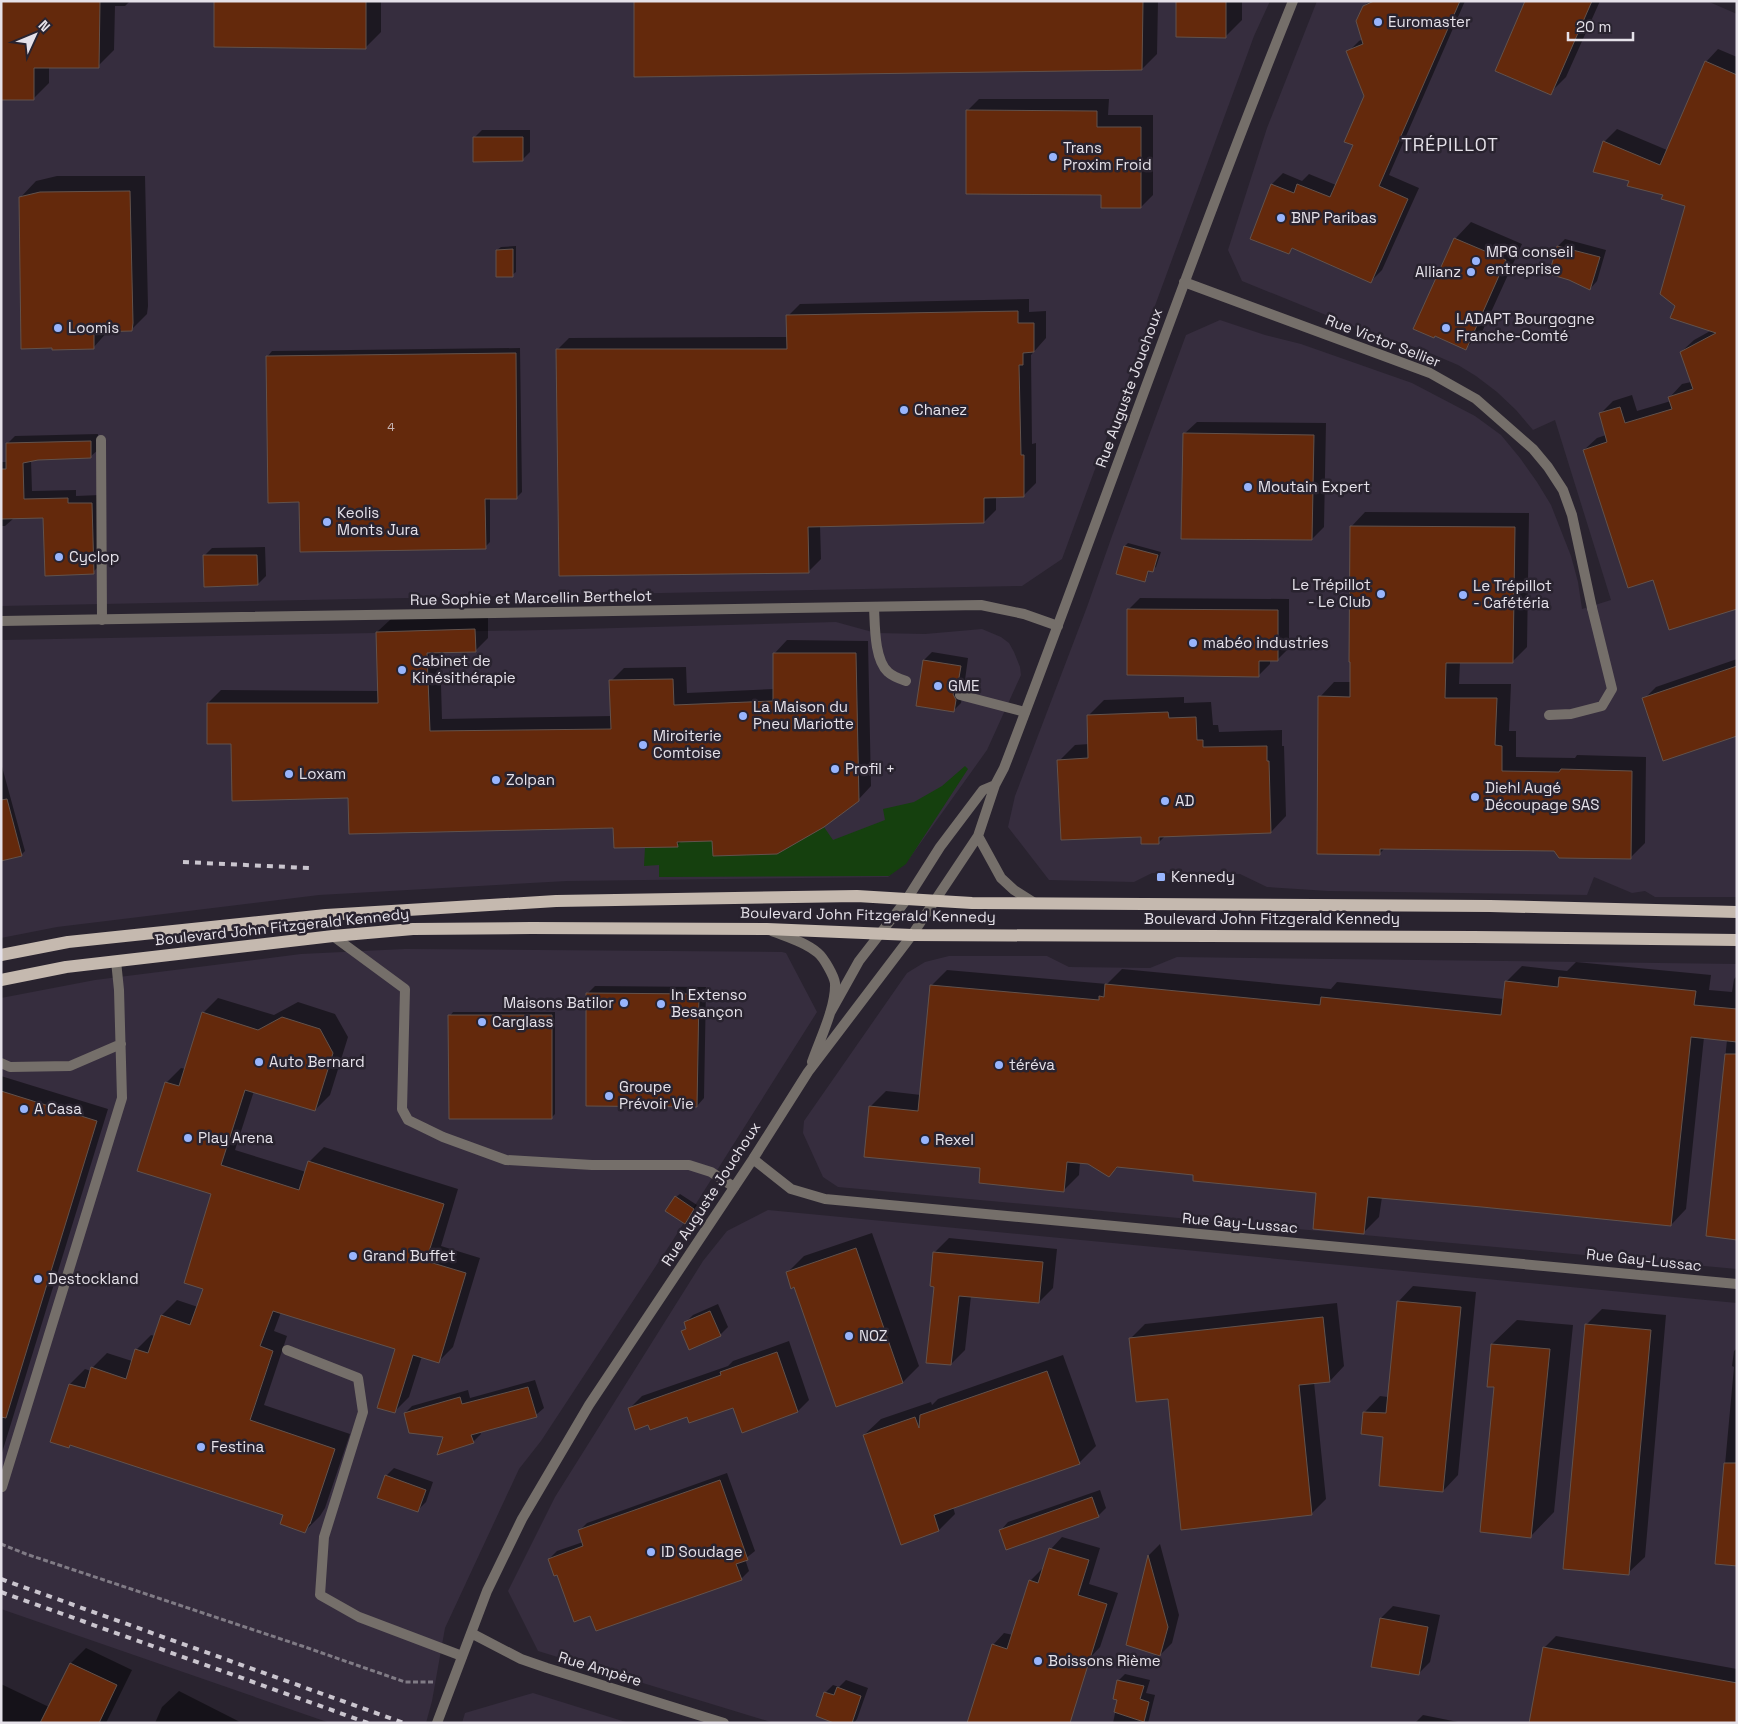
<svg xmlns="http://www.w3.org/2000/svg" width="1738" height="1724" font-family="'Space Grotesk',sans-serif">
<rect width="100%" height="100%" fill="#29232f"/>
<path fill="#362d3e" d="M1 1H1270L1254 36 1062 559 1022 586 1 606Z
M1317 1H1707L1737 14V897H1655L1645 891 1632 893 1594 877 1587 895 1328 891 1267 887 1240 874 1152 873 1134 882 1049 880 1008 827 1015 796 1087 607 1112 536 1186 335 1220 320 1265 335 1301 344 1412 383 1475 416 1501 435 1520 458 1537 482 1551 505 1571 556 1578 582 1582 609 1611 600 1555 420 1533 430 1516 410 1497 392 1476 376 1458 365 1418 348 1398 342 1353 326 1242 281 1228 250 1267 128Z
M836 622 876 633 925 634 982 629 1001 637 1009 643 1014 652 1020 667 1021 675 987 750 909 859 888 877 567 881 319 895 57 927 1 938V640L542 630Z
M405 949 782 952 786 953 817 1012 673 1240 541 1441 519 1469 445 1628 432 1701 426 1723H330L1 1609V998L95 980 301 954Z
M949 956H1047L1069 967 1150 968 1177 957 1737 964V1269L838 1187 823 1177 803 1133 804 1121 907 973 925 962Z
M768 1210 1737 1303V1723H774L538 1651 508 1591 555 1497 703 1261 727 1231Z
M533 1693 629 1723H462L465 1713Z"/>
<path fill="#15400e" d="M965 766 968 769 906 864 889 876 659 877V865L644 866 645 847 678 846 677 842H694L712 831 713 856 777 854 824 827 833 840 885 820 883 809 914 802 942 786Z"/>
<path fill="#0007" d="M1 1H130L125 6H115L114 50 98 66 49 67V83L33 99Z
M215 1H381V32L366 47Z
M635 1H1158L1157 54 1142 69Z
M1178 1H1242V20L1226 36Z
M1369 1H1465L1389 175 1419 188 1382 270 1371 281 1294 247 1289 253 1272 184 1283 173 1302 181 1309 174 1336 185 1354 144 1365 96 1348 52 1359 41 1363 39 1364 6Z
M1527 1H1600L1566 77 1550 93Z
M1718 49 1737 57V608L1654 579 1584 450 1597 438 1606 435 1600 414 1613 401 1632 395 1637 411 1671 401 1670 397 1682 384 1691 382 1681 352 1694 340 1712 330 1676 306 1686 205 1630 180 1604 142 1617 129 1667 150 1706 62Z
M979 99H1109L1108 115H1153V195L1141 207 1102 193 967 111Z
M482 130H530V152L522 160 474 138Z
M57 176H145L148 306 147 314 131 330H109L93 348 20 198 36 181Z
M1471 222 1522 244 1482 332 1466 348 1435 335 1455 239Z
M1565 239 1606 250 1597 281 1590 289 1558 246Z
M516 246V272L512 275 497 250 501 247Z
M1029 299V312L1046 311V338L1031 355 1032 444 1036 443V483L1024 495 996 496V510L984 522 820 525 821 559 809 571 557 350 569 338 788 337V316L800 304Z
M520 348 522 492 516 498H490V542L485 547 301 501 267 357 272 351Z
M1197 422 1326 423 1324 527 1312 539 1184 434Z
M98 434 99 449 90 457 31 460 32 491 76 490V496L100 495 101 564 93 572 44 516 14 518 5 526H1V462H7V444L15 436Z
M1365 512 1529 513 1527 647 1512 662H1460L1459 684H1511L1509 731H1516V757L1575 758 1577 755 1646 757 1645 843 1630 858 1555 850 1385 848 1379 854 1320 697 1334 682H1351V527Z
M1128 543 1161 552 1156 567 1152 570H1150L1147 578 1151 565 1144 578H1147L1144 581 1125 546Z
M265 547 266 576 258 584 204 556 212 548Z
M1140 598 1289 599V648L1277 660H1270V664L1259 675 1129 609Z
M488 617V638L475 651H440L442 719 612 716 611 681 624 668 686 667 687 693 774 689V654L787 640 868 641 871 786 858 800 714 840 682 841 677 845 615 827 349 796 232 742 208 703 221 690 379 691 377 632 391 619Z
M932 652 968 658 965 680 960 685 963 692 961 703 953 711 924 660Z
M1737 659V735L1644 699 1656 687Z
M1184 697V703L1211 702 1213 725H1218L1219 732 1282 730V746H1284L1286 816 1271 832 1166 835 1159 842 1142 836 1059 761 1075 745 1089 744 1088 716 1104 700Z
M1 763 25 851 22 854 1 860Z
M1576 962 1711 975 1709 990 1732 992 1734 979 1737 976V1238L1707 1235 1727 1040 1704 1037 1686 1209 1671 1225 1382 1197 1379 1217 1364 1232 1318 1192 1195 1174 1119 1166 1109 1176 1088 1163 1080 1162 1079 1175 1063 1191 982 1167 870 1107 886 1091 921 1095 932 985 947 970 1107 984 1122 969 1331 989 1337 982 1504 999 1506 982 1522 966 1567 971Z
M595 986 706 987 704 1098 697 1106 587 994Z
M218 998 274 1015 298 1002 335 1014 348 1037 330 1095 315 1110 254 1091 235 1150 306 1172 309 1162 324 1147 458 1189 441 1246 480 1258 453 1347 438 1362 422 1356 409 1397 394 1412 397 1348 281 1312 274 1331 287 1336 264 1405 350 1434 325 1508 320 1516 305 1531 284 1515 71 1444 68 1447 70 1384 85 1369 91 1371 92 1368 107 1353 132 1361 136 1350 151 1335 155 1336 162 1315 177 1300 198 1307 205 1289 213 1193 166 1083 181 1068 186 1069 203 1013Z
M453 1012H555V1114L552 1117 450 1016Z
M1 1076 108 1109 1 1456Z
M680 1194 697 1205 685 1223 676 1197Z
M872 1233 919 1366 903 1382 787 1273 804 1256Z
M949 1238 1057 1249 1053 1288 1039 1302 971 1296 965 1350 951 1364 936 1286 935 1252Z
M1413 1286 1476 1292 1458 1475 1443 1491 1385 1436 1365 1412 1380 1396 1388 1397 1398 1302Z
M1337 1303 1344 1366 1330 1381 1314 1382 1326 1499 1311 1514 1169 1398 1131 1338 1145 1324Z
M718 1304 728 1327 720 1335 682 1332 687 1327 685 1323 693 1315Z
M1602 1309 1666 1315 1645 1557 1628 1573 1586 1325Z
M1517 1320 1573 1325 1554 1512 1530 1537 1495 1386 1488 1385 1492 1344Z
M789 1341 809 1400 798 1411 733 1406 649 1424 630 1408 642 1396 728 1366 733 1361Z
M1737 1348V1564L1716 1563 1734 1367 1732 1366 1734 1351Z
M1063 1355 1096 1446 1079 1463 953 1507 955 1514 939 1530 864 1435 881 1419 931 1402 932 1405 938 1399Z
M535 1380 544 1408 536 1415 480 1431 481 1434 473 1442 445 1436 405 1413 412 1406 468 1390 470 1398Z
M394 1468 433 1482 426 1502 418 1510 386 1476Z
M727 1473 755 1551 745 1559 749 1571 741 1579 591 1614 558 1573 549 1559 557 1551 583 1542 579 1531 587 1523Z
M1100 1490 1106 1508 1098 1516 1001 1530 1008 1522Z
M1062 1537 1100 1548 1089 1584 1118 1593 1100 1647 1089 1659 1044 1723 993 1645 1004 1633 1013 1635 1030 1581 1042 1569 1044 1570 1051 1549Z
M1160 1544 1179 1615 1172 1643 1160 1655 1127 1644 1149 1555Z
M1393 1606 1440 1615 1430 1662 1418 1674 1381 1618Z
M1556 1636 1737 1669V1723L1544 1648Z
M86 1648 132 1670 106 1723H1V1684L49 1707 71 1663Z
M1125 1674 1150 1680 1146 1693 1155 1695 1148 1723H1113L1118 1699V1681Z
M846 1680 868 1688 857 1719 854 1723H838L825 1693 833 1685 839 1687Z
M179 1691 242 1723H155L162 1707Z
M1423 1715 1463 1723H1415Z"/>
<path fill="#64290c" stroke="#62524c" d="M1 1H100L99 68H34V100H1Z
M214 1H366V49L214 47Z
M634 1H1143L1142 70 634 77Z
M1176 1H1226V38L1176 37Z
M1374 1H1460L1379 186 1408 199 1371 283 1292 248 1289 254 1250 239 1271 184 1294 193 1297 184 1330 197 1353 145 1344 142 1364 96 1346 51 1363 44 1356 21 1363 6Z
M1525 1H1592L1551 95 1495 71Z
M1705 61 1737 75V609L1669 630 1653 580 1628 588 1583 450 1607 442 1599 413 1620 407 1625 423 1672 409 1668 397 1693 389 1680 352 1716 333 1670 318 1675 306 1660 294 1685 206 1661 199 1663 195 1627 186 1629 181 1593 172 1603 141 1660 165Z
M966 110 1097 111V127H1141V208H1101V195L966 194Z
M473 137H523V161L473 162Z
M130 191 133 323 132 331 94 332V349L52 350V348L21 349 19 197 40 192Z
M1454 238 1506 260 1466 350 1435 336 1434 338 1413 329Z
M1557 246 1600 257 1590 290 1569 280 1549 274Z
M513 249V277H496V250Z
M1018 311V323H1034V352L1023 353V365H1019L1021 455H1024V497L984 498V523L808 527 809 573 559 576 556 349H787L786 315Z
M516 353 517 499H485L486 549 300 552 299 502 268 503 266 356Z
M1183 433 1314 435 1312 540 1181 539Z
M91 441V458L38 460 23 463 24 499 68 498V503H92L94 574 45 576 43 518 1 519V469H6V443Z
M1350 526 1515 527 1513 663H1446L1445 698H1497L1495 745 1502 746V771L1559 772 1561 769 1632 771 1631 859 1559 858 1554 851 1380 849V855L1317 854 1318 696 1350 697V662H1349Z
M1124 546 1158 555 1153 572 1148 571 1145 582 1116 574Z
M203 555H257L258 585 204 587Z
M1127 609 1278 610V661H1259V677L1127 675Z
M475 629 476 652 427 653 430 731 611 729 609 680 673 679 674 705 773 701V653H856L859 801 824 827 777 854 713 856 712 841 677 842 678 847 614 848 613 828 349 834 348 798 232 801 231 744H207V703H378L376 632Z
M923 660 961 666 957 689 953 694 956 700 954 712 916 706Z
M1737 666V736L1663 761 1642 698Z
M1168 712 1169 718 1196 717 1197 740H1203V747L1267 746V761H1269L1271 833 1159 837V844H1141V837L1061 840 1057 760 1088 758 1087 715Z
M7 799 22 856 1 861V800Z
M1559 977 1696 991 1694 1005 1737 1009V1042L1691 1037 1671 1226 1482 1207 1368 1197 1364 1234 1313 1229 1316 1193 1193 1181V1175L1117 1167 1109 1177 1088 1164 1067 1162 1064 1192 979 1183 980 1168 864 1157 869 1106 918 1111 930 985 1099 1000V996L1104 997 1105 984 1320 1005 1321 997 1501 1015 1505 981 1558 987Z
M586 993 699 994 697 1107 586 1106Z
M202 1012 258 1030 282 1017 320 1029 333 1053 315 1111 245 1090 221 1165 299 1190 308 1161 444 1204 426 1261 466 1273 439 1363 413 1355 395 1413 377 1408 395 1349 273 1311 260 1346 273 1351 250 1420 335 1449 310 1524H309L305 1533 280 1524 283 1515 70 1445 69 1448 50 1442 69 1384 85 1388 91 1367 126 1379 135 1349 148 1353 161 1315 190 1325 203 1289 184 1283 211 1194 137 1171 165 1082 179 1086Z
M448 1015H552V1119H449Z
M1725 1054H1737V1240L1706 1236Z
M1 1091 97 1121 6 1418 1 1417Z
M675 1196 694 1209 685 1224 665 1211Z
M856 1248 903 1383 836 1407 794 1287 791 1289 786 1272Z
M933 1252 1043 1262 1039 1303 959 1296 951 1365 926 1363 934 1287 930 1286Z
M1397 1301 1461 1307 1443 1492 1379 1486 1383 1437 1361 1434 1363 1412 1386 1413Z
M710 1311 721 1336 689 1350 681 1331 686 1329 684 1322Z
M1323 1317 1330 1382 1299 1385 1312 1515 1181 1530 1168 1399 1136 1402 1129 1338Z
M1585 1324 1651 1330 1629 1575 1563 1569Z
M1491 1344 1550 1349 1531 1538 1480 1532 1494 1387H1487Z
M777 1352 798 1412 742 1433 733 1408 689 1423 687 1417 650 1430 648 1425 635 1430 628 1408 721 1375 720 1372Z
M1047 1371 1080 1464 934 1515 939 1531 901 1545 863 1435 915 1417 919 1428 920 1415Z
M528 1387 537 1417 471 1435 474 1443 437 1455 443 1437 409 1433 404 1413 460 1397 462 1404Z
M1724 1463H1737V1566L1715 1564Z
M385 1475 426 1490 418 1512 377 1498Z
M720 1480 748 1560 736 1564 742 1580 596 1631 590 1616 574 1622 557 1575 554 1576 548 1559 583 1546 578 1530Z
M1092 1497 1099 1517 1006 1550 999 1530Z
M1049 1548 1089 1560 1078 1595 1107 1604 1070 1723H967L992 1644 1007 1649 1029 1580 1038 1583Z
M1148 1555 1168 1627 1160 1656 1126 1645Z
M1380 1618 1428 1627 1419 1675 1371 1667Z
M1543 1647 1737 1683V1723H1529Z
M70 1663 117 1685 99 1723H40Z
M1117 1680 1144 1686 1140 1699 1149 1702 1144 1722 1114 1712 1117 1700 1113 1699Z
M837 1687 861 1696 852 1723H834L816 1716 824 1692 834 1695Z"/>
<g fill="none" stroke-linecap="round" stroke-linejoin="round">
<path stroke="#807b85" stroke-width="3" stroke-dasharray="5 2.5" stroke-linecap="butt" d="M1 1544 26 1554 302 1646 405 1682H435"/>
<path stroke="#756f6a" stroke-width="10" d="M101 440 102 620
M874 607C875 625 874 659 888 672 892 676 900 679 906 681
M960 695 1025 712
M1549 715 1571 714 1602 706 1612 689 1592 608
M333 936 405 989 402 1109 408 1120 443 1137 506 1160 592 1165H689L711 1172 734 1187
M1 1063 10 1067 70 1066 121 1044
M287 1350 358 1378 363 1412 324 1537 320 1595 359 1617 462 1656
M2 1487 122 1098 119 990 116 961"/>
<path stroke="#756f6a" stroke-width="10" d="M1184 282 1430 373 1476 399 1533 449 1548 467 1563 490 1572 515 1592 608
M1 621 981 605 1024 614 1058 626
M978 836 1001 878 1014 890 1033 902
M772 931C787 937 805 942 818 953 824 958 834 976 835 983 836 1007 820 1039 812 1062
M830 1013 859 961 907 899 940 847 983 790 995 785
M753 1159 791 1189 825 1199 1737 1284
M471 1633 521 1659 547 1668 724 1723
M437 1723 487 1591 522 1519 589 1405 753 1159 808 1072 912 935 978 836 995 785 1004 768C1102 513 1191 254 1293 1"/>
<path stroke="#c5b9af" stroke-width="12" d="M1 955 68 942 326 915 556 901 857 896 972 903 1490 906 1737 912
M1 980 66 967 333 936 413 929 531 928 767 929 912 935 1473 937 1737 940"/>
<path stroke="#cac5ce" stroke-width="4" stroke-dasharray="6 6" stroke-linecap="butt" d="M183 862 309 868
M1 1579 404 1723
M1 1592 368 1723"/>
</g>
<g fill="#98b5fd" stroke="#29232f" stroke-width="2">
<circle cx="1378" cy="22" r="5"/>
<circle cx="1053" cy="157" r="5"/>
<circle cx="1281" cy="218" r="5"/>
<circle cx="1476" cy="261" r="5"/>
<circle cx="1471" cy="272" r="5"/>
<circle cx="58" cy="328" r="5"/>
<circle cx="1446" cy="328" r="5"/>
<circle cx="904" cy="410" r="5"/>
<circle cx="1248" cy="487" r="5"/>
<circle cx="327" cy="522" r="5"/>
<circle cx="59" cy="557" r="5"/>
<circle cx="1381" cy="594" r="5"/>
<circle cx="1463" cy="595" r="5"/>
<circle cx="1193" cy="643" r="5"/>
<circle cx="402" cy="670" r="5"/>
<circle cx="938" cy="686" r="5"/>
<circle cx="743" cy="716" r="5"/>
<circle cx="643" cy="745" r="5"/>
<circle cx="835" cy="769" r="5"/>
<circle cx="289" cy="774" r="5"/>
<circle cx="496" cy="780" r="5"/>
<circle cx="1475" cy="797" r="5"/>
<circle cx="1165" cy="801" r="5"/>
<rect x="1156" y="872" width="10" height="10" rx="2.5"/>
<circle cx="624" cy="1003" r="5"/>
<circle cx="661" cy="1004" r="5"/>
<circle cx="482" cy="1022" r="5"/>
<circle cx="259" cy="1062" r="5"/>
<circle cx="999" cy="1065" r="5"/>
<circle cx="609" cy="1096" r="5"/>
<circle cx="24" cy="1109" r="5"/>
<circle cx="188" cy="1138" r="5"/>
<circle cx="925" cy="1140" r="5"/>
<circle cx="353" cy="1256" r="5"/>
<circle cx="38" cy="1279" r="5"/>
<circle cx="849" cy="1336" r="5"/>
<circle cx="201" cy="1447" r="5"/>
<circle cx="651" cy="1552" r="5"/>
<circle cx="1038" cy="1661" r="5"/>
</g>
<g text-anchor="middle" stroke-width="5" stroke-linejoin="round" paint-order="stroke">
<g font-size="12" fill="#c5b3b2">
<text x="391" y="431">4</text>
</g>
<g font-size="15" fill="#e5e1e9" stroke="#29232f" text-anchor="start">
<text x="1388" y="27">Euromaster</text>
<text x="1063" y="153">Trans<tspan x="1063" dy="17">Proxim Froid</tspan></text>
<text x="1291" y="223">BNP Paribas</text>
<text x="1486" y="257">MPG conseil<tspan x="1486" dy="17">entreprise</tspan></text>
<text x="1461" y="277" text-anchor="end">Allianz</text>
<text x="1456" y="324">LADAPT Bourgogne<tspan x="1456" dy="17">Franche-Comté</tspan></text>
<text x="68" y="333">Loomis</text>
<text x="914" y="415">Chanez</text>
<text x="1258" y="492">Moutain Expert</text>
<text x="337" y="518">Keolis<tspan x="337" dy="17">Monts Jura</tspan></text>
<text x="69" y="562">Cyclop</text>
<text x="1371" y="590" text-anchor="end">Le Trépillot<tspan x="1371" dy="17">- Le Club</tspan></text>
<text x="1473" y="591">Le Trépillot<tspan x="1473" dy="17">- Cafétéria</tspan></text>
<text x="1203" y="648">mabéo industries</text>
<text x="412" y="666">Cabinet de<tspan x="412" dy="17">Kinésithérapie</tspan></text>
<text x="948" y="691">GME</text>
<text x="753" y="712">La Maison du<tspan x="753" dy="17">Pneu Mariotte</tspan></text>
<text x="653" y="741">Miroiterie<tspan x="653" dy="17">Comtoise</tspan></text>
<text x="845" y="774">Profil +</text>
<text x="299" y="779">Loxam</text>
<text x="506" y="785">Zolpan</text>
<text x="1485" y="793">Diehl Augé<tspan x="1485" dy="17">Découpage SAS</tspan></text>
<text x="1175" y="806">AD</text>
<text x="1171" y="882">Kennedy</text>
<text x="671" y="1000">In Extenso<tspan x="671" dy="17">Besançon</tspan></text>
<text x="614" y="1008" text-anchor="end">Maisons Batilor</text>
<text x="492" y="1027">Carglass</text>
<text x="269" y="1067">Auto Bernard</text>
<text x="1009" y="1070">téréva</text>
<text x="619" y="1092">Groupe<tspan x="619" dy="17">Prévoir Vie</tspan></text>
<text x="34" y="1114">A Casa</text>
<text x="198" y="1143">Play Arena</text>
<text x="935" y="1145">Rexel</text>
<text x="363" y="1261">Grand Buffet</text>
<text x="48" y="1284">Destockland</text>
<text x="859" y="1341">NOZ</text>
<text x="211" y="1452">Festina</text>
<text x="661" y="1557">ID Soudage</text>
<text x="1048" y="1666">Boissons Rième</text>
</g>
<g font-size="15" fill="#e5e1e9" stroke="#29232f">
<text transform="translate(1383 341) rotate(21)" y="5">Rue Victor Sellier</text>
<text transform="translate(1129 388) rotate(-70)" y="5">Rue Auguste Jouchoux</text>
<text transform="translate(531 598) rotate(-1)" y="5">Rue Sophie et Marcellin Berthelot</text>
<text transform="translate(868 915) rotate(1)" y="5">Boulevard John Fitzgerald Kennedy</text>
<text x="1272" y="924">Boulevard John Fitzgerald Kennedy</text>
<text transform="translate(282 927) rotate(-6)" y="5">Boulevard John Fitzgerald Kennedy</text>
<text transform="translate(711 1194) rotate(-57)" y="5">Rue Auguste Jouchoux</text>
<text transform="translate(1240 1223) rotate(5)" y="5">Rue Gay-Lussac</text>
<text transform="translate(1644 1260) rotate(6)" y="5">Rue Gay-Lussac</text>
<text transform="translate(600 1669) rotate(17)" y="5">Rue Ampère</text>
</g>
<g font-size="18" letter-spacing="1" fill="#e5e1e9" stroke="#29232f">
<text x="1450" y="151">TRÉPILLOT</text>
</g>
</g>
<rect width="1738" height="1724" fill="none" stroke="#e5e1e9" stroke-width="5"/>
<g transform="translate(35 35) rotate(46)" stroke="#29232f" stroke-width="4" paint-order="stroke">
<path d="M0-4L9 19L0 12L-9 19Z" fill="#e5e1e9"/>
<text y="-8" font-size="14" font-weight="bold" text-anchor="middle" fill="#e5e1e9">N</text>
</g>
<path d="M1568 32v8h65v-8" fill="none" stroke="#e5e1e9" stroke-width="2.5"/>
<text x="1576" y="32" font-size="15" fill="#e5e1e9" stroke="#29232f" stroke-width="4" paint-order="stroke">20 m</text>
</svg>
